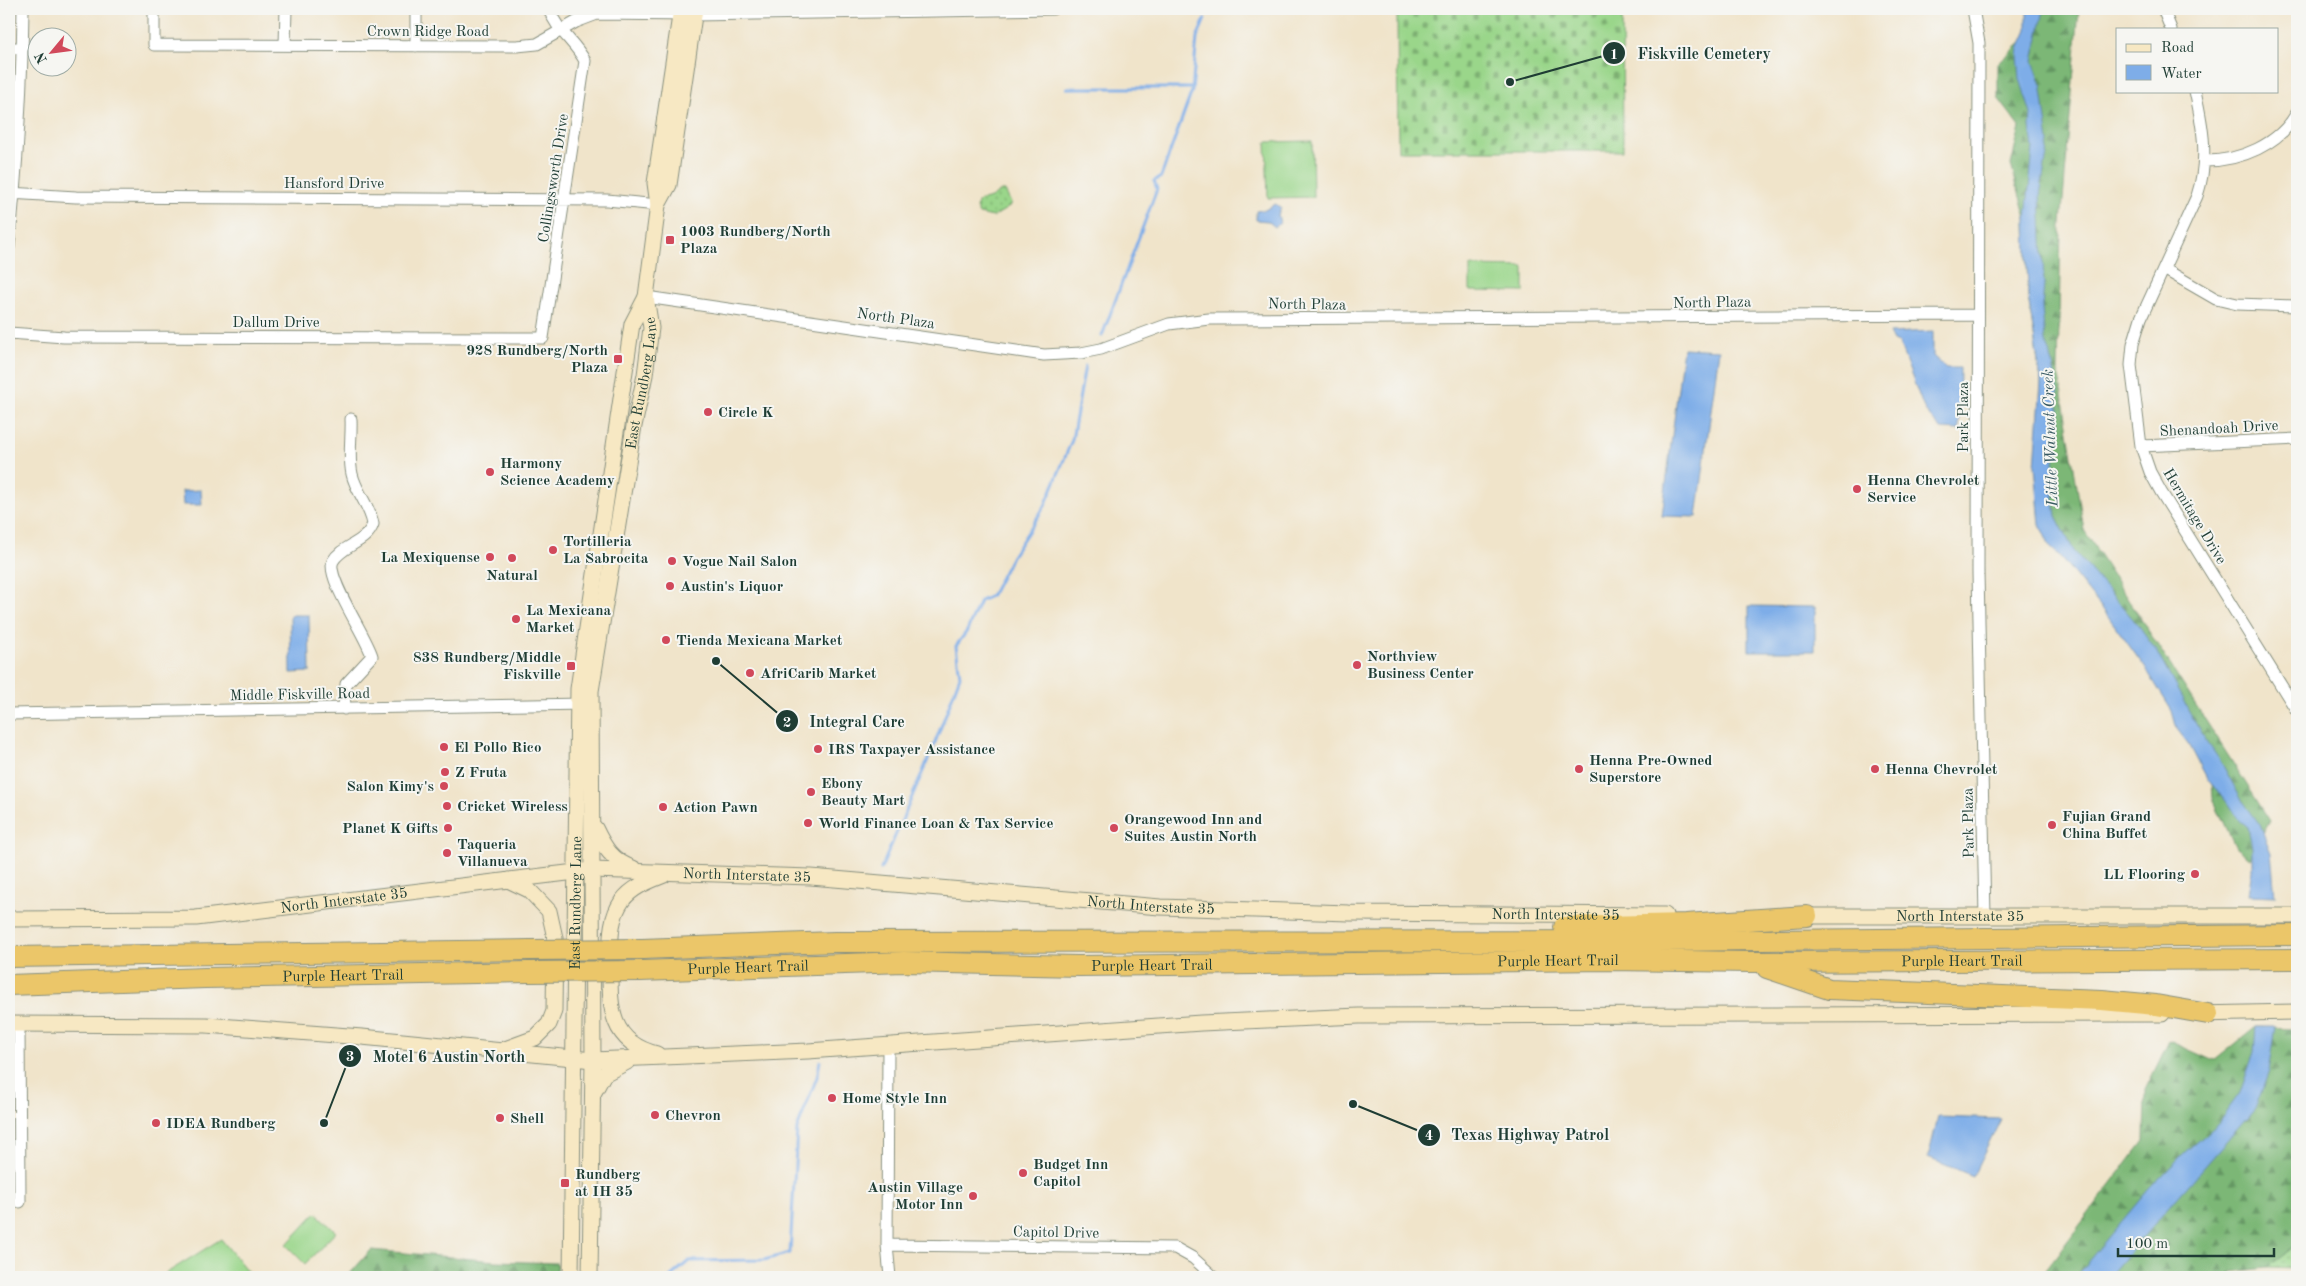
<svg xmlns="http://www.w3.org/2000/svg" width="2306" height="1286" font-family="'Old Standard TT',serif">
<defs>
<pattern id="green-dots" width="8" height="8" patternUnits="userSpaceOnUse" patternTransform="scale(1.25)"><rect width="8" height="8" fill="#9ad68a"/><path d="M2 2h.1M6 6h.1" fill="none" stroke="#7daf72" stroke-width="1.8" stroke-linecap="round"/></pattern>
<pattern id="forest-firs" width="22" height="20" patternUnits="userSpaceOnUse" patternTransform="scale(1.25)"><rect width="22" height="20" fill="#7bb776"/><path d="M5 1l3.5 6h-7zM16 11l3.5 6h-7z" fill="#649662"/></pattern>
<pattern id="cemetery-stones" width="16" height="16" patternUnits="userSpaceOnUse" patternTransform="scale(1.25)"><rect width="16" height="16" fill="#9ad68a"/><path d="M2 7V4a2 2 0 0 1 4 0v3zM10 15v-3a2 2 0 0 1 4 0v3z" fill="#7daf72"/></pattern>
</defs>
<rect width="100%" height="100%" fill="#f6f6f2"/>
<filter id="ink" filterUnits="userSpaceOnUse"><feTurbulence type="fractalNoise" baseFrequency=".02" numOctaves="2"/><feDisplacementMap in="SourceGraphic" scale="10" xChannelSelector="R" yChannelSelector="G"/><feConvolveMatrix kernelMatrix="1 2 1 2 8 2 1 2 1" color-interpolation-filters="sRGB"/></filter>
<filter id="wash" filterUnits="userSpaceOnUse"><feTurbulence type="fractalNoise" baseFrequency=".0096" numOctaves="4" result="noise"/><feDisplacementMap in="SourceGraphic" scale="20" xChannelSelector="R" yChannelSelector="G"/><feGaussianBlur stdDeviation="1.12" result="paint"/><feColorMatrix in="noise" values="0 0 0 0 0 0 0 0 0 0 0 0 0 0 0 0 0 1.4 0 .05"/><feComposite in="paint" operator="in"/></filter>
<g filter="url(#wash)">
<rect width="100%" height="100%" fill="#f0e4ca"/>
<path fill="url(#green-dots)" stroke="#5c8a5f" d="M1001 191H1005L1011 203 1008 208 993 217 979 214 976 208 979 201 991 198Z
M2297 1244V1269L2267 1268Z"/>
<path fill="url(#forest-firs)" stroke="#4d7a55" d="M2039 9H2079L2061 224 2058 370 2084 530 2270 821 2250 858 2236 848 2213 799 2212 783 2164 693 2113 616 2043 531 2041 382 2028 296 2026 218 2011 165 2020 127 1998 98V64L2026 38Z
M2256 1027 2297 1028V1244L2267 1268 2231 1272 2228 1277H2040L2144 1141 2145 1090 2169 1041 2214 1061Z
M371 1250 495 1261 557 1263V1277H347Z"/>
<path fill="url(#cemetery-stones)" stroke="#5c8a5f" d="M1397 9H1622L1623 151H1398Z"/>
<path fill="#9ad68a" stroke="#5c8a5f" d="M1312 141 1313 197 1268 198 1266 142Z
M1470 266 1524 267V292L1470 291Z
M316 1213 336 1232 305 1264 286 1245Z
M221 1239 252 1277H160Z"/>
<path fill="#7eade8" stroke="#4e758e" d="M2027 9 2044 10 2033 61 2041 83 2049 142 2040 195 2044 284 2042 308 2045 341 2053 364 2058 397 2060 425 2055 451 2052 487 2056 516 2074 551 2133 619 2155 649 2201 733 2221 762 2240 797 2260 825 2271 853 2275 896 2248 895 2252 870V847L2248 827 2237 818 2226 801 2208 780 2190 746 2177 729 2172 711 2146 669 2105 612 2059 555 2050 547 2040 525 2035 466 2041 382 2028 296 2026 218 2033 148 2030 126 2031 114 2020 79 2018 56 2019 48 2027 30Z
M1275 204 1281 207 1278 215 1280 223 1275 227 1268 221 1256 220V211L1265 210Z
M1933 331V356L1946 368H1960L1959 430 1941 429 1925 411 1899 343 1893 341 1889 333Z
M1683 348 1719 350 1697 517 1662 516Z
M201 490 202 505H183L182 491Z
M1749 606 1815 607V651H1749Z
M290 615H309L310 672 291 673Z
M2256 1027H2276L2269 1071 2255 1109 2108 1277H2075L2148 1190 2185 1152 2218 1123 2240 1093 2254 1052Z
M1938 1117 2001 1119 1973 1176 1928 1158Z"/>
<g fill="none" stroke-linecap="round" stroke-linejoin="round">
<path stroke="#7eade8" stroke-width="3" d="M1067 88H1192
M1102 336 1157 189 1154 181 1161 177 1192 91 1197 38 1205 19
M881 869 933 748 960 676 956 646 967 631 980 601 991 596 1012 556 1045 506 1072 440 1085 366
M670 1277 689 1261 764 1260 790 1253 797 1129 817 1077 820 1061"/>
</g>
</g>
<g filter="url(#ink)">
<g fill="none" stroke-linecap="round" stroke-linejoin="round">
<defs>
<path id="street" d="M154 9V45L517 46 537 44 576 22 597 14 694 15 1053 9
M1973 9 1979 43 1978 572 1985 917
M2163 9 2171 29
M285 45 286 9
M416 46V9
M9 48H23
M2195 91C2203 127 2209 160 2197 196L2141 318 2133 344 2131 365 2141 446 2150 472 2161 492 2297 711
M2205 161C2240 161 2279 145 2297 113
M9 193 76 197 607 200 658 205
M9 247C17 168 22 88 23 9
M2164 269 2216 299 2237 304 2297 306
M646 297 1044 355 1081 353 1101 349 1169 324 1209 319 1978 315
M9 333 64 337 543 338 585 61C575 42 556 30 549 9
M2141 446 2297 439
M344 709 346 684 372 656C366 635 325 577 333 561 342 545 367 543 373 524 370 506 356 492 352 474 348 456 352 437 351 419
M9 714 584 704
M19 1024 20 1202
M888 1046 887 1245 890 1277
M887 1245 1175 1248 1193 1258 1214 1277"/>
<g id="secondary">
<path d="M658 205 669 185 695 9"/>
<path d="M595 828C604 847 612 861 633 868"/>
<path id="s1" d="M1798 916H2297"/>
<path id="s2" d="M9 919 196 918 592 870 811 877 1160 907 1349 913 1665 915"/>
<path d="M2197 1014 2297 1012"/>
<path d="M9 1024 206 1025 362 1037 593 1060 808 1051 1201 1023 1359 1016 2162 1014"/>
<path d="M505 1049 535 1038 549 1024 554 1011 555 938 549 911 529 890 508 880"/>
<path d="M657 1054C608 1042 610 1005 610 963 611 941 609 920 622 901 632 887 649 881 664 875"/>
<path d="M593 1094 604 1074 627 1062"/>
<path id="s3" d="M571 1277 578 689 632 324 646 297"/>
<path id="s4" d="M590 1277 593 1060 591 691 634 426 645 375 651 328 646 297 658 205 655 183 681 9"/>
</g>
<g id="highway">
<path d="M1564 927 1686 924 1807 916"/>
<path d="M642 949 835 942 1659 941 2297 935"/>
<path d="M9 957 530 950"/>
<path d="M1767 968 1829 989 2102 1000 2156 1005 2208 1014"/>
<path id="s5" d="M640 971 904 962 1079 966 1610 960 1751 962 2297 959"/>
<path id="s6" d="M9 985 205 978 529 972"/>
</g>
</defs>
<use href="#street" stroke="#88907f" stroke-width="13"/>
<use href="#secondary" stroke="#88907f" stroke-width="17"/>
<use href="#highway" stroke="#88907f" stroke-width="22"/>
<use href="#street" stroke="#fff" stroke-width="11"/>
<use href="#secondary" stroke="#f7e8c3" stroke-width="15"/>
<use href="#highway" stroke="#ebc669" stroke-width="20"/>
<defs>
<path id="highway-bridge" d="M530 950 642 949
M529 972 640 971"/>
</defs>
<use href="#highway-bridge" stroke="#88907f" stroke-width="22" stroke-linecap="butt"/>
<use href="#highway-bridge" stroke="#ebc669" stroke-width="20"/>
</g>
</g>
<g fill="#d1495b" stroke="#f6f6f2" stroke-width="2">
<rect x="665" y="235" width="10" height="10" rx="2.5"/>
<rect x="613" y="354" width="10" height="10" rx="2.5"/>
<circle cx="708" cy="412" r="5"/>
<circle cx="490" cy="472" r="5"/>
<circle cx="1857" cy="489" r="5"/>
<circle cx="553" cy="550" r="5"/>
<circle cx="490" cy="557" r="5"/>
<circle cx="512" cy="558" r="5"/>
<circle cx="672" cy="561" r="5"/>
<circle cx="670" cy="586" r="5"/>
<circle cx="516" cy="619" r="5"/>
<circle cx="666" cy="640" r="5"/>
<circle cx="1357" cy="665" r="5"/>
<rect x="566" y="661" width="10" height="10" rx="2.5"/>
<circle cx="750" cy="673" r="5"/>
<circle cx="444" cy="747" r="5"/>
<circle cx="818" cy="749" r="5"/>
<circle cx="1579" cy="769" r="5"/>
<circle cx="1875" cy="769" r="5"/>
<circle cx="445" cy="772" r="5"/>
<circle cx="444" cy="786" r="5"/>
<circle cx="811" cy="792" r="5"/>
<circle cx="447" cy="806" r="5"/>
<circle cx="663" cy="807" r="5"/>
<circle cx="808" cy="823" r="5"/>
<circle cx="2052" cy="825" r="5"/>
<circle cx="448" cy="828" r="5"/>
<circle cx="1114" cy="828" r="5"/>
<circle cx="447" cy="853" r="5"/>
<circle cx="2195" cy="874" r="5"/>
<circle cx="832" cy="1098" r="5"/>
<circle cx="655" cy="1115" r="5"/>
<circle cx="500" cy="1118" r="5"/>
<circle cx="156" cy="1123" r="5"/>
<circle cx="1023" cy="1173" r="5"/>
<rect x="560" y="1178" width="10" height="10" rx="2.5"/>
<circle cx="973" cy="1196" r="5"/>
</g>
<g text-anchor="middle" stroke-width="4" stroke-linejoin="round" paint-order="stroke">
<g font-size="15" fill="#1f3d34" stroke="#f6f6f2">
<text x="428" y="36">Crown Ridge Road</text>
<text transform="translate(553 178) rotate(-81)" y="5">Collingsworth Drive</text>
<text x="334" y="188">Hansford Drive</text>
<text transform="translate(1712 302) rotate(-1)" y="5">North Plaza</text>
<text transform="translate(1307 304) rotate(1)" y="5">North Plaza</text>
<text transform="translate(896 318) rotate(8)" y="5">North Plaza</text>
<text x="276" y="327">Dallum Drive</text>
<text dy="5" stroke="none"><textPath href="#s4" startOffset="898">East Rundberg Lane</textPath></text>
<text transform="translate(1963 417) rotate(-90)" y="5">Park Plaza</text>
<text transform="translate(2219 428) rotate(-3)" y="5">Shenandoah Drive</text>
<text transform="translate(2195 516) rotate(59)" y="5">Hermitage Drive</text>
<text transform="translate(300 694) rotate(-1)" y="5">Middle Fiskville Road</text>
<text transform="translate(1968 823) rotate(-91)" y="5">Park Plaza</text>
<text dy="5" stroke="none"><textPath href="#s2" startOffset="741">North Interstate 35</textPath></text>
<text dy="5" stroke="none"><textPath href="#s2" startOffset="336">North Interstate 35</textPath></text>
<text dy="5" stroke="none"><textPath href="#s3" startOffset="374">East Rundberg Lane</textPath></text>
<text dy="5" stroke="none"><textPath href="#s2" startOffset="1146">North Interstate 35</textPath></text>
<text dy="5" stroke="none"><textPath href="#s2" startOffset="1551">North Interstate 35</textPath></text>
<text dy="5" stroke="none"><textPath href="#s1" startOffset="162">North Interstate 35</textPath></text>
<text dy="5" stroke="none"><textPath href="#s5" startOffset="918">Purple Heart Trail</textPath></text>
<text dy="5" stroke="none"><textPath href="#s5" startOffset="1322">Purple Heart Trail</textPath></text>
<text dy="5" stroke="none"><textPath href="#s5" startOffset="512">Purple Heart Trail</textPath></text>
<text dy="5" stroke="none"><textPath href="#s5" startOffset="108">Purple Heart Trail</textPath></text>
<text dy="5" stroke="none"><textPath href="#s6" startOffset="334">Purple Heart Trail</textPath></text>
<text transform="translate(1056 1232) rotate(1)" y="5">Capitol Drive</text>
</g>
<g font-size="15" font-weight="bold" fill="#1f3d34" stroke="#f6f6f2" text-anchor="start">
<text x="680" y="236">1003 Rundberg/North<tspan x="680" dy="17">Plaza</tspan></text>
<text x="608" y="355" text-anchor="end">928 Rundberg/North<tspan x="608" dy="17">Plaza</tspan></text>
<text x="718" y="417">Circle K</text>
<text x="500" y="468">Harmony<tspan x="500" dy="17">Science Academy</tspan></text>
<text x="1867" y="485">Henna Chevrolet<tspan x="1867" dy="17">Service</tspan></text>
<text x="563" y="546">Tortilleria<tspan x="563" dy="17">La Sabrocita</tspan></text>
<text x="480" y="562" text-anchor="end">La Mexiquense</text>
<text x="682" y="566">Vogue Nail Salon</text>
<text x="512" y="580" text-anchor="middle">Natural</text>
<text x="680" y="591">Austin's Liquor</text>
<text x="526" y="615">La Mexicana<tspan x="526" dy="17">Market</tspan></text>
<text x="676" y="645">Tienda Mexicana Market</text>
<text x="1367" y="661">Northview<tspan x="1367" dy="17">Business Center</tspan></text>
<text x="561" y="662" text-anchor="end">838 Rundberg/Middle<tspan x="561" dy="17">Fiskville</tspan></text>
<text x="760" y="678">AfriCarib Market</text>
<text x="454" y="752">El Pollo Rico</text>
<text x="828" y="754">IRS Taxpayer Assistance</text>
<text x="1589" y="765">Henna Pre-Owned<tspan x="1589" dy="17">Superstore</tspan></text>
<text x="1885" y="774">Henna Chevrolet</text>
<text x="455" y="777">Z Fruta</text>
<text x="821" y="788">Ebony<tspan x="821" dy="17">Beauty Mart</tspan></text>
<text x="434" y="791" text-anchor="end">Salon Kimy's</text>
<text x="457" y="811">Cricket Wireless</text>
<text x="673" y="812">Action Pawn</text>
<text x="2062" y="821">Fujian Grand<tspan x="2062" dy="17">China Buffet</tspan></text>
<text x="1124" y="824">Orangewood Inn and<tspan x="1124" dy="17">Suites Austin North</tspan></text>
<text x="818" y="828">World Finance Loan &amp; Tax Service</text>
<text x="438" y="833" text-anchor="end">Planet K Gifts</text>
<text x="457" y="849">Taqueria<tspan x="457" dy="17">Villanueva</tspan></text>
<text x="2185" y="879" text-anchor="end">LL Flooring</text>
<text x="842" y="1103">Home Style Inn</text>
<text x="665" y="1120">Chevron</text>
<text x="510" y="1123">Shell</text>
<text x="166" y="1128">IDEA Rundberg</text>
<text x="1033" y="1169">Budget Inn<tspan x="1033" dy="17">Capitol</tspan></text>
<text x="575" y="1179">Rundberg<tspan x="575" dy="17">at IH 35</tspan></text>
<text x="963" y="1192" text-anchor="end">Austin Village<tspan x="963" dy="17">Motor Inn</tspan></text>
</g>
<g font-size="16" font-style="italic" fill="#375961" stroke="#f6f6f2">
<text transform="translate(2049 438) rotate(-92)" y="6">Little Walnut Creek</text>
</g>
</g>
<path fill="none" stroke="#1f3d34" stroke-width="2" d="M1510 82L1614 53M716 661L787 721M324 1123L350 1056M1353 1104L1429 1135"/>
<g fill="#1f3d34" stroke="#f6f6f2" stroke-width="2">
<circle cx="1510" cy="82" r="5"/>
<circle cx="716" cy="661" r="5"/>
<circle cx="324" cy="1123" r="5"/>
<circle cx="1353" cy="1104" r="5"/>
<circle cx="1614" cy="53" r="12"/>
<circle cx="787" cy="721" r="12"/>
<circle cx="350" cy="1056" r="12"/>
<circle cx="1429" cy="1135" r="12"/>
</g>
<g font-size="15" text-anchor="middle" font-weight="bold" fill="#fff">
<text x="1614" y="59">1</text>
<text x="787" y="727">2</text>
<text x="350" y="1061">3</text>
<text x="1429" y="1140">4</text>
</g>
<g font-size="16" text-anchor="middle" font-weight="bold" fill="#1f3d34" stroke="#f6f6f2" stroke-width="4" stroke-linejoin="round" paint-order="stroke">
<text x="1704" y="59">Fiskville Cemetery</text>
<text x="857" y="727">Integral Care</text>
<text x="449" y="1062">Motel 6 Austin North</text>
<text x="1530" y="1140">Texas Highway Patrol</text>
</g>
<rect width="2306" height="1286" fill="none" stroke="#f6f6f2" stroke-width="30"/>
<rect x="2116" y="28" width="162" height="65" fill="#f6f6f2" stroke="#a0aca6"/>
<rect x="2126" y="44" width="25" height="8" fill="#f7e8c3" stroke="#a0aca6"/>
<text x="2161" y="52" font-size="15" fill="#1f3d34">Road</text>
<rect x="2126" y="65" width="25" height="15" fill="#7eade8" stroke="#a0aca6"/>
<text x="2161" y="78" font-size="15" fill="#1f3d34">Water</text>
<g transform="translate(52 52) rotate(241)"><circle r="24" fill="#f6f6f2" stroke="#a0aca6"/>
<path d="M0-4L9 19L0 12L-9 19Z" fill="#d1495b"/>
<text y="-8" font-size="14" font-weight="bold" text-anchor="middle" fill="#1f3d34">N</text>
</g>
<path d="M2118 1248v8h156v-8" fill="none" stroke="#1f3d34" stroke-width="2.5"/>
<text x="2126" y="1248" font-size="15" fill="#1f3d34" stroke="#f6f6f2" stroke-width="4" paint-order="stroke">100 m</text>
</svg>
